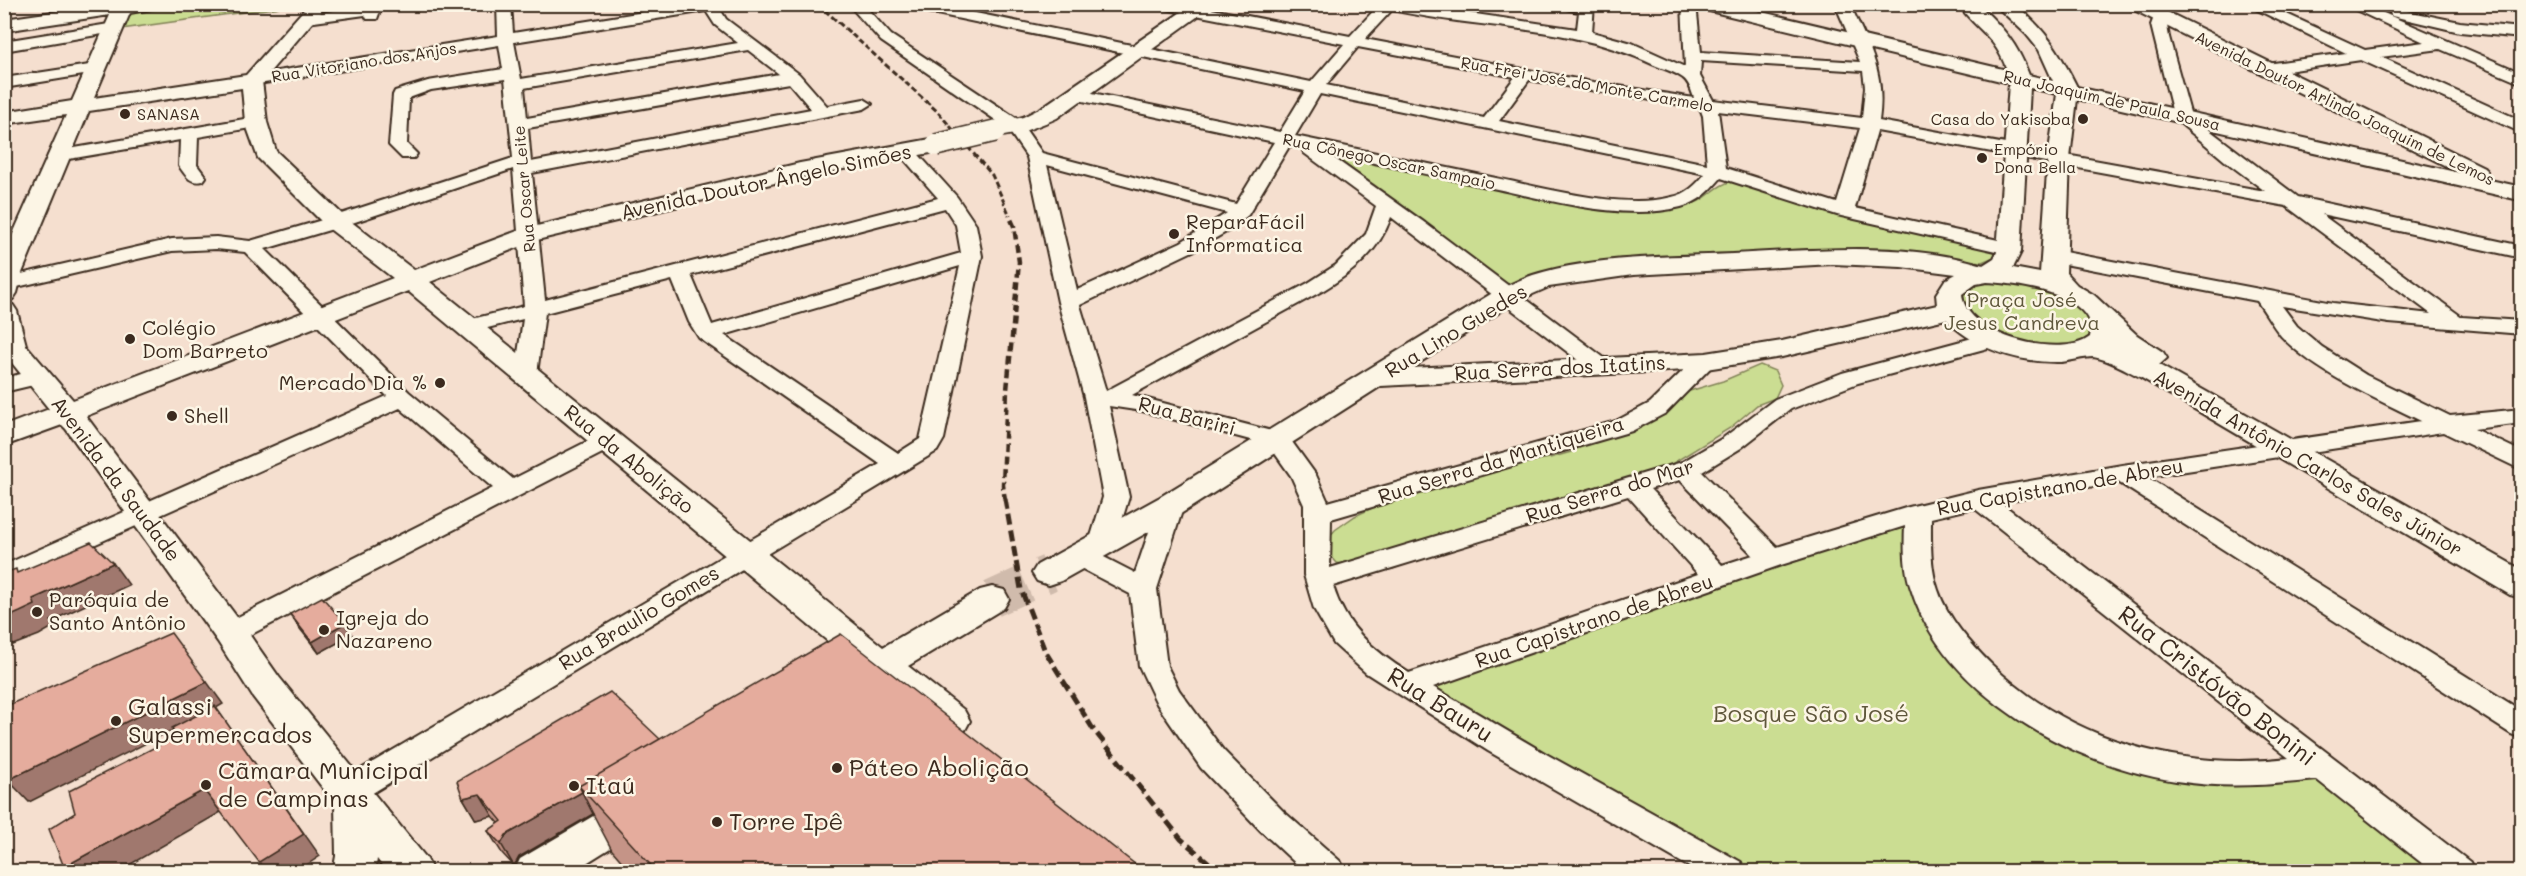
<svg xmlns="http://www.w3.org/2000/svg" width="2526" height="876" font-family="Mali,sans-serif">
<rect width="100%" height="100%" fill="#f5dfcf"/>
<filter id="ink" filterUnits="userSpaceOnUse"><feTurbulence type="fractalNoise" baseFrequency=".0167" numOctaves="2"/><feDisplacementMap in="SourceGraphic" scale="12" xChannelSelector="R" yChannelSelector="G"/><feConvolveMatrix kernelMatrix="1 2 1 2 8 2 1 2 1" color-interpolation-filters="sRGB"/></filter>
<g filter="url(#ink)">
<path fill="#cbdd92" stroke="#838458" stroke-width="1.5" d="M164 4 296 5 121 29 130 9Z
M1333 152 1656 210C1670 208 1686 208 1699 201 1713 194 1713 187 1732 181L1995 249 1999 255 1982 262 1858 251 1620 264 1540 273 1510 288 1328 156Z
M1972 281H2031L2086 308 2094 331C2073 356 2035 347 2007 337 2000 335 1991 334 1985 330 1976 324 1968 315 1960 308L1961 288Z
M1760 365 1775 371 1781 385 1775 398 1757 405 1730 428 1649 478 1603 501 1561 518 1513 532 1486 536 1440 550 1393 569 1365 568 1337 563 1322 546 1335 530 1355 516 1403 494 1497 466 1550 458 1571 452 1683 393 1723 381Z
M1918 513 1917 554 1974 666 2133 760 2321 767 2458 871H1729L1407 685Z"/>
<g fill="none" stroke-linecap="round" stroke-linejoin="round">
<path stroke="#d0bbac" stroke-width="37" stroke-dasharray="37 18" stroke-linecap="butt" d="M992 599 1049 573"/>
<defs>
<path id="minor" d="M497 4H511L513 33 693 4H730L720 9 726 19 799 74 827 106 864 99 872 104 864 109 532 173 545 300 938 198 896 150 899 146H911L957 197 976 225 982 256 944 439 937 451 361 800 350 804 339 800 334 791 339 782 880 464 699 338 689 322 672 280 545 313 537 374 534 379 526 381 518 379 515 374 523 319 468 333 460 332 457 327 460 322 524 306 513 169 343 226 265 249 409 392 513 479 598 436 607 433 616 436 619 441 616 446 240 640 230 643 220 640 216 633 220 626 493 488 400 408 4 585V565L387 396 245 252 216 249 172 251 4 290V278L172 239 216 237 250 241 329 218 513 158 505 79 431 90 409 98 407 144 417 154 414 158H402L389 145 393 95 395 91 428 81 503 69 499 45 252 85 244 80 252 75 498 36ZM706 11 715 25 738 43 521 79 514 42ZM748 50 779 74 527 118 524 88ZM789 83 811 109 531 162 528 128ZM945 208 956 225 961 253 712 325 691 275ZM960 266 920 439 898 453 724 335Z
M848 4H863L891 35 1019 120 1042 153 1236 204 1274 142 1078 100 1070 95 1078 90 1280 132 1305 91 908 8 901 4H932L1311 82 1344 44 1160 8 1153 4H1186L1350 36 1380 4H1408L1577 29 1579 12 1557 7 1555 4H1594L1592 32 1632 43 1685 67 1682 4H1696L1701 52 1860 62 1835 4H1850C1869 48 1886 71 1879 121L2265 191 2225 161 2174 118 2151 25 2155 14H2165L2169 37 2191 116 2298 197 2522 246V258L2321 214 2462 317 2522 321V334L2389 323 2282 306 2297 326 2322 347 2366 375 2450 416 2522 409V423L2474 429 2522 452V470L2443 432 2147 477 2522 711V738L2511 734 2118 482 2000 502 2470 862 2474 872H2433L2317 780C2268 785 2226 789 2176 781 2074 766 1943 694 1911 589 1904 569 1904 548 1905 526L1781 565 1433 687 1548 755 1741 862 1745 872H1698L1488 751 1366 673 1334 644 1314 609 1304 575V505L1291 476 1269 445 1142 411 1109 406 1129 497 1114 546 1110 552 1100 555 1135 573 1158 505 1162 499 1171 497 1180 499 1184 505 1157 589 1167 666 1179 690 1223 750 1283 811 1341 862 1345 872H1305L1261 831 1201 768 1157 704 1139 666 1130 594 1073 564 1069 557 1073 550 1082 548 1090 550 1088 546 1103 497 1084 397 1058 302 1027 157 1007 128 881 41ZM1392 10C1482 30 1570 24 1654 65 1664 69 1675 72 1683 78 1689 82 1692 92 1694 98L1587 81 1365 39ZM1358 47 1515 77 1484 118 1326 85ZM1701 61 1863 71 1865 87 1862 118 1713 100 1700 76ZM1529 80 1700 108 1703 116 1707 164 1499 121ZM1320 94 1705 174C1696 185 1687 194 1672 197 1623 210 1545 188 1496 178 1429 164 1362 150 1295 136ZM1718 111 1860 128 1837 203 1726 168ZM1877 131 2286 206 2431 314 2333 303 2054 250 2047 252 2044 256 2047 260 2054 262 2257 301C2265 312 2272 325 2281 336 2314 372 2377 399 2421 421L2122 465 1978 490 1909 507 1777 547 1702 472 1741 448 1791 409 1858 383 1999 345 2002 340 1999 335 1991 333 1842 373 1775 399 1723 438 1682 462 1330 568 1331 519 1632 431 1666 413 1717 361 1714 356 1706 354 1698 356 1650 403 1616 421 1328 502 1316 475 1287 435 1132 395 1322 291C1353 272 1379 252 1391 217L1591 370 1599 372 1607 370 1610 365 1607 360 1425 223 1327 153C1382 165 1437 176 1492 188 1549 200 1624 222 1681 207 1699 202 1709 192 1721 178L1837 215 2009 254 2016 252 2019 248 2016 244 1855 208ZM1290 145 1302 148 1304 153 1376 206 1366 234 1336 265 1308 283 1106 391 1080 305 1195 250 1228 231 1248 215ZM1047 165 1227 213 1181 242 1077 290ZM1680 480 1753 555 1722 565 1650 489ZM1628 496 1698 574 1409 673C1374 651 1345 627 1333 586ZM1974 508 2289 758C2181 771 2070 741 1991 664 1970 643 1948 619 1938 590 1930 567 1931 543 1931 518Z
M2245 4H2265L2365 50 2424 42 2343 4H2363L2522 73V84L2440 49 2381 57 2522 121V133L2361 60 2267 74 2261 72 2259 69 2261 66 2267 64 2346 53Z
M366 6 378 8 380 11 377 19H367L365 15 307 23 300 19 307 15Z
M2397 9 2460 22 2522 28V38L2460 32 2392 16 2390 13Z
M115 23 120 25 123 28 120 31 4 51V41Z
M96 64 104 69 102 72 4 88V78Z
M256 117 262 118 265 122 262 126 198 137 197 165 206 177 203 181C190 184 186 176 179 166L180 140 57 161 51 160 48 156 51 152 57 151Z
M38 370 46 372 49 377 46 382 4 392V378Z"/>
<path id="major" d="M109 4H160L157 8 130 13 94 98 246 75 309 4H328L262 81 267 122 276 151 345 217 414 270 520 230 800 163 936 138 944 140 947 145 944 150 936 152 800 177 537 240 430 282 883 647 980 590 992 587 1004 590 1009 599 1004 608 908 666 964 710 970 721 964 732 951 736 938 732 879 683 867 687 854 683 849 673 854 663 408 291 86 416 242 624 279 677 427 859 433 872H387L377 859 375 872H333L336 856 335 804 253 697 218 642 66 429 62 425 4 446V426L49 409 4 353V303L13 305 17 311 26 345 73 400 393 278 327 227 258 158 245 122 242 88 89 111 22 273 17 293 13 299 4 301V254L66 115 4 124V112L72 101 110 15 4 31V19Z
M1193 4H1215L1057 118C1039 126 1006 140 987 136L984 131 987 126 1023 117 1041 108Z
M1694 4H1728L2007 70C1994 34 1978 32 1958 4H1978C2003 28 2017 43 2029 75L2053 81 2039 50 2026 34 1994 4H2015C2047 32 2058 49 2077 87L2460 173 2130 8 2127 4H2151L2484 167 2487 172 2481 178 2522 187V197L2515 199 2077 99 2070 158 2066 273 2077 285 2094 295 2137 335 2163 352 2167 358 2159 365 2522 570V598L2510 595 2140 377C2126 370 2108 359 2093 357 2083 357 2071 361 2061 362 2020 363 1974 349 1946 319L1782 357 1706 369 1381 386 1182 513 1061 581 1049 585 1037 581 1032 573 1037 565 1160 497 1499 289C1510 285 1521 279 1533 275 1593 256 1670 257 1733 254 1811 250 1907 241 1983 265L1994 258 1997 252 2009 83 1697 8ZM2030 88 2057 94 2048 158 2040 273 2013 268 2021 252ZM1833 264 1901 267 1956 274 1945 280 1936 294 1937 305 1782 341 1706 353 1411 368 1517 301 1549 287 1633 275ZM1987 282C2015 283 2099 294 2090 337 2061 360 1964 335 1962 294L1976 284Z
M638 793 652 798 658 810 652 822 572 872H514L520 859 624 798Z"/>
</defs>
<use href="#minor" stroke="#3b2a1e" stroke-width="4"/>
<use href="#major" stroke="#3b2a1e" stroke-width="4"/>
<use href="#minor" fill="#fcf5e5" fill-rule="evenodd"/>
<use href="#major" fill="#fcf5e5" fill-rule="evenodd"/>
<path stroke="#3b2a1e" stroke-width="3" stroke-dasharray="6 3" stroke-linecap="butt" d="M818 4 937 111 992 175 1010 216"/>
<path stroke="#3b2a1e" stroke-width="4.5" stroke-dasharray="8 4.5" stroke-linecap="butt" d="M1005 501 1003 485 1007 390 1019 262 1014 226 1009 215"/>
<path stroke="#3b2a1e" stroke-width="5" stroke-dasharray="11 5" stroke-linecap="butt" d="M1005 499 1021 589 1045 651 1093 729 1181 839 1220 872"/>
<defs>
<path id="major-bridge" d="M936 145 995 131"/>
</defs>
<use href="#major-bridge" stroke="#3b2a1e" stroke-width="24" stroke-linecap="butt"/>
<use href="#major-bridge" stroke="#fcf5e5" stroke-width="21"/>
</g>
<path fill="#c59487" stroke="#3b2a1e" stroke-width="1.5" d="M290 614 352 635 319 653 297 625Z
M660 739 1145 872H631L612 850 593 814 519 857 514 866 502 853 488 831 499 823 493 816 476 820 463 798Z"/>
<path fill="#a0786e" stroke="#3b2a1e" stroke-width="1.5" d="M113 563 129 585 51 621 53 627 39 635 13 645 7 637 4 638V619L33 599Z
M345 623 352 635 319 653 312 642Z
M207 682 223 704 216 708 320 856 296 872H266L259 862 216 708 29 802 8 780Z
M204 790 221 812 117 872H68L64 867Z
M582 792 593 814 519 857 514 866 501 844 506 835Z
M480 794 493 816 476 820 463 798Z"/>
<path fill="#e5ac9d" stroke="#3b2a1e" stroke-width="1.5" d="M91 542 113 563 33 599 35 605 20 612 4 619V573L16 569 17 573Z
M322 597 345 623 312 642 290 614Z
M171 633 207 682 8 780 4 773V707Z
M841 634 1145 872H657L579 786Z
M610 692 660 739 579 786 582 792 506 835 501 844 488 831 502 821 480 794 463 798 457 781Z
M215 706 304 834 259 862 204 790 64 867 49 829 75 813 69 791 177 736 172 728Z"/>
</g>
<g fill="#3b2a1e" stroke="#fcf5e5" stroke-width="2">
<circle cx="125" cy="114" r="6"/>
<circle cx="2083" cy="119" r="6"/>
<circle cx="1982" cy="158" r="6"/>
<circle cx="1174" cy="234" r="6"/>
<circle cx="130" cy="339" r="6"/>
<circle cx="440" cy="383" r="6"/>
<circle cx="172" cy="416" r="6"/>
<circle cx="37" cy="612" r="6"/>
<circle cx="324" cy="630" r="6"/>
<circle cx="116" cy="721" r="6"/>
<circle cx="837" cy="768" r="6"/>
<circle cx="206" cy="785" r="6"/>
<circle cx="574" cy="786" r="6"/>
<circle cx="717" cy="822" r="6"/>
</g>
<g text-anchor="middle" stroke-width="5" stroke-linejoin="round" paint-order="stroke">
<g font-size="16" fill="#3b2a1e" stroke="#fcf5e5">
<text transform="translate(364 62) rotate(-9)" y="6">Rua Vitoriano dos Anjos</text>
<text transform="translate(1587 84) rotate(10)" y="6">Rua Frei José do Monte Carmelo</text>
<text transform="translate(2112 100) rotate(13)" y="6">Rua Joaquim de Paula Sousa</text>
<text transform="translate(2345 108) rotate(26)" y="6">Avenida Doutor Arlindo Joaquim de Lemos</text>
<text transform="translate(1389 161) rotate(12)" y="6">Rua Cônego Oscar Sampaio</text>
<text transform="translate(524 189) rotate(-95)" y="6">Rua Oscar Leite</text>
</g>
<g font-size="16" fill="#3b2a1e" stroke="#fcf5e5" text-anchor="start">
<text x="137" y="120">SANASA</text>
<text x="2071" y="125" text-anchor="end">Casa do Yakisoba</text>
<text x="1994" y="155">Empório<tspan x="1994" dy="18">Dona Bella</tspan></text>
</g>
<g font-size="20" fill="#3b2a1e" stroke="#fcf5e5">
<text transform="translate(766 182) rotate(-12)" y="7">Avenida Doutor Ângelo Simões</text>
<text transform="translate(1456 331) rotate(-31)" y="7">Rua Lino Guedes</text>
<text transform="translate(1560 368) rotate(-3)" y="7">Rua Serra dos Itatins</text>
<text transform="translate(1187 416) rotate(15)" y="7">Rua Bariri</text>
<text transform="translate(629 459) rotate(39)" y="7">Rua da Abolição</text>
<text transform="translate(1501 460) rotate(-17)" y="7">Rua Serra da Mantiqueira</text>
<text transform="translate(2308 463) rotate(30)" y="7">Avenida Antônio Carlos Sales Júnior</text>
<text transform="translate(116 479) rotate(53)" y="7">Avenida da Saudade</text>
<text transform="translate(2060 487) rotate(-10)" y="7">Rua Capistrano de Abreu</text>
<text transform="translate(1610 491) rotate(-17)" y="7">Rua Serra do Mar</text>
<text transform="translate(639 618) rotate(-31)" y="7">Rua Braulio Gomes</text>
<text transform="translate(1594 621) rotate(-19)" y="7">Rua Capistrano de Abreu</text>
</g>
<g font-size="20" fill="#3b2a1e" stroke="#fcf5e5" text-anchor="start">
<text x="1186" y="229">ReparaFácil<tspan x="1186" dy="23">Informatica</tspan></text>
<text x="142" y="335">Colégio<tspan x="142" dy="23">Dom Barreto</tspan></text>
<text x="428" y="390" text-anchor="end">Mercado Dia %</text>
<text x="184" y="423">Shell</text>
<text x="49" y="607">Paróquia de<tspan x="49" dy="23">Santo Antônio</tspan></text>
<text x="336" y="625">Igreja do<tspan x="336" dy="23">Nazareno</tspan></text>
</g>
<g font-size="20" fill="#5f573b" stroke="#fcf5e5">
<text x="2022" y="307">Praça José<tspan x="2022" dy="23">Jesus Candreva</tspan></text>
</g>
<g font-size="24" fill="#3b2a1e" stroke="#fcf5e5">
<text transform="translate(2217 686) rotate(38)" y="8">Rua Cristóvão Bonini</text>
<text transform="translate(1440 705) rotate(32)" y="8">Rua Bauru</text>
</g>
<g font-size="24" fill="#3b2a1e" stroke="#fcf5e5" text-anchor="start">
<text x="128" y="715">Galassi<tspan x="128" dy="28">Supermercados</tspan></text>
<text x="849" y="776">Páteo Abolição</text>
<text x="218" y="779">Cãmara Municipal<tspan x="218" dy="28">de Campinas</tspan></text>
<text x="586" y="794">Itaú</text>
<text x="729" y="830">Torre Ipê</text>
</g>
<g font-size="24" fill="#5f573b" stroke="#fcf5e5">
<text x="1811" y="722">Bosque São José</text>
</g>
</g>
<rect width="2526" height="876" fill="none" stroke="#fcf5e5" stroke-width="24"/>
<rect x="12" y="12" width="2502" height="852" fill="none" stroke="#3b2a1e" stroke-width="2" filter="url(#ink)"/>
</svg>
